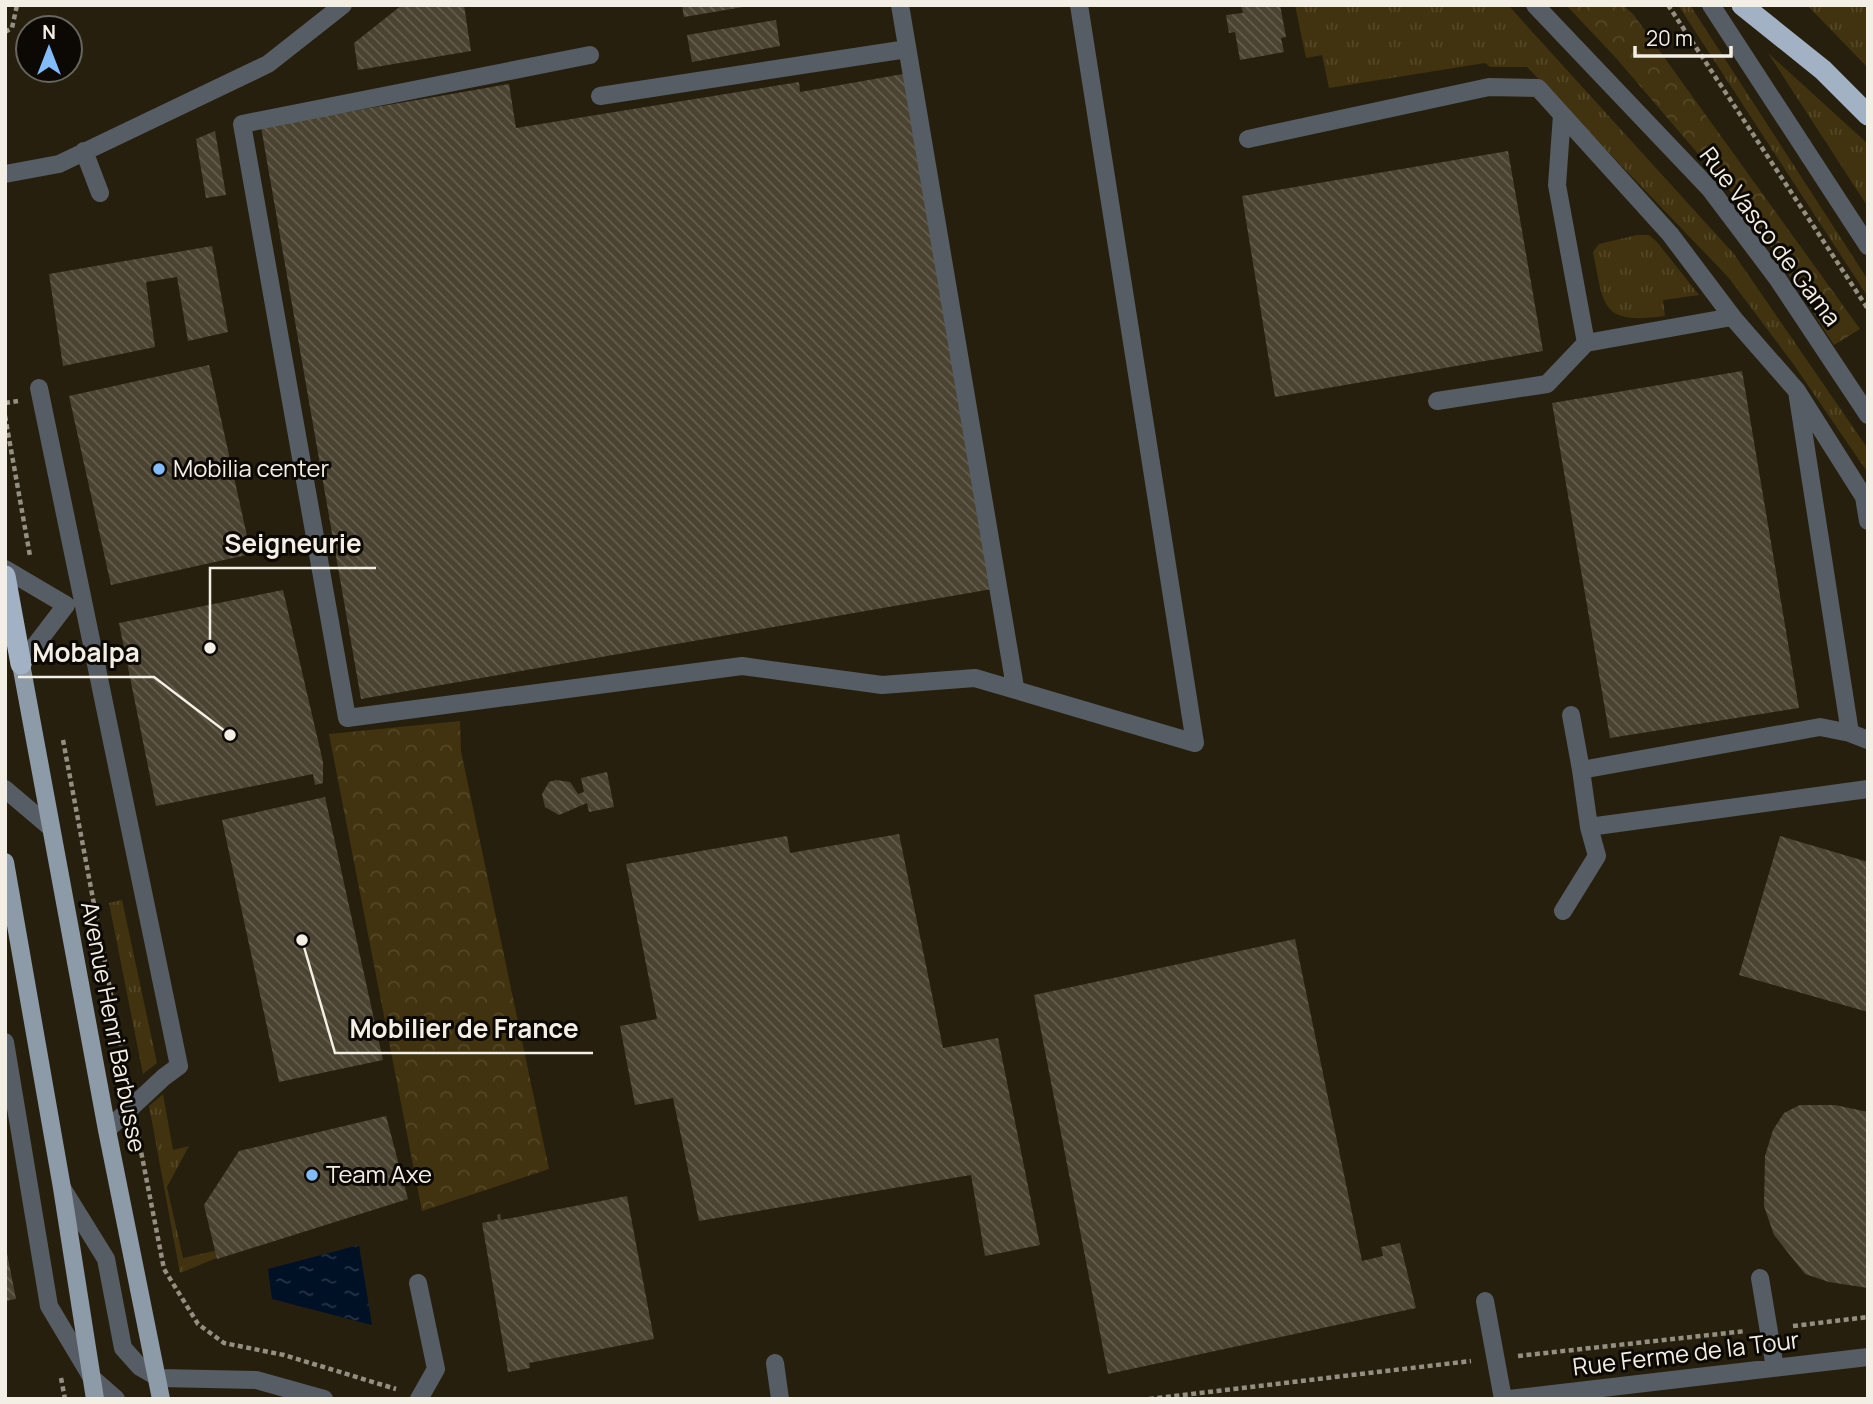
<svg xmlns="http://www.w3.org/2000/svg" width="1873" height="1404" font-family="Manrope,sans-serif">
<defs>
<pattern id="grass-tufts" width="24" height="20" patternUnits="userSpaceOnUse" patternTransform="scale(1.75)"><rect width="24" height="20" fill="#41330f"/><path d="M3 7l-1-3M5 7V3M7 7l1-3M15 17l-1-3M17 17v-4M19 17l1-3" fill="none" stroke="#544726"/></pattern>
<pattern id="forest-crowns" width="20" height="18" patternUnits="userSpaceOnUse" patternTransform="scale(1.75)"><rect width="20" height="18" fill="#41330f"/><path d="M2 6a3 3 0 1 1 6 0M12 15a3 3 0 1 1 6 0" fill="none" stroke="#544726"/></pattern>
<pattern id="water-ripples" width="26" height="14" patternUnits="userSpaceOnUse" patternTransform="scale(1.75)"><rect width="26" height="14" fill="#001126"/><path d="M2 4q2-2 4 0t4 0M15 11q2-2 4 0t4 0" fill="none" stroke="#263445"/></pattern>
<pattern id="building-back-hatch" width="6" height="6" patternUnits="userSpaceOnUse" patternTransform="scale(1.75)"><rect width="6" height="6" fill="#4b4331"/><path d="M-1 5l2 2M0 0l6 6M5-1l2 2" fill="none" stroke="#655e4f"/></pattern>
</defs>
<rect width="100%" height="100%" fill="#261f0e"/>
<path fill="url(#grass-tufts)" d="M1295 5H1508L1734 254 1868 449V473L1794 365 1728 277 1527 67H1490L1485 63 1329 88 1322 55 1306 58Z
M1678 5H1690L1868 280V297Z
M1807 5H1868V68Z
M1768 53 1868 144V207Z
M1637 235H1649L1657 242 1699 295 1663 300 1665 316C1600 325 1604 306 1593 252L1599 244Z
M122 900 157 1063 143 1074 109 903Z
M163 1094 173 1150 189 1146 167 1187 183 1258 218 1250 219 1257 180 1273 149 1106Z"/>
<path fill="url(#forest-crowns)" d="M1566 5H1623L1633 14 1860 329 1834 345 1748 212 1616 58Z
M460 721 461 751 549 1169 422 1211 329 734Z"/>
<path fill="url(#water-ripples)" d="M359 1245 372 1325 272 1299 268 1269Z"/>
<path fill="url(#building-back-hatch)" d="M402 5H464L471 51 358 70 354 43Z
M682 5H743V7L684 17Z
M1241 5H1280L1286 37 1281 38 1284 52 1240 60 1235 32 1229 33 1226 15 1243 13Z
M776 20 780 46 692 62 687 35Z
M903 74 992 589 361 699 261 127 509 84 516 128 799 82 800 92Z
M215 131 226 195 206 198 196 139Z
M1508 151 1543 351 1275 397 1242 196Z
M212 246 228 332 188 341 177 277 146 282 155 347 63 366 49 274Z
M209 365 251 554 111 585 69 396Z
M1742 371 1799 708 1610 738 1552 403Z
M283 590 323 762V783L315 785 313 774 156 806 119 623Z
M607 772 614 807 589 812 587 803 559 815 545 807 542 794 549 782 556 780 570 782 578 794 584 792 581 778Z
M325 797 383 1060 279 1082 222 820Z
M899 834 943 1048 998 1038 1040 1245 985 1256 971 1175 699 1221 673 1098 635 1105 620 1026 657 1019 626 864 787 836 790 853Z
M1780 836 1868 862V1012L1739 975Z
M1295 939 1362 1261 1383 1256 1381 1247 1400 1243 1416 1308 1108 1374 1034 995Z
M1800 1105H1835L1868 1112V1288L1829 1282 1805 1274 1774 1235 1764 1206 1765 1156 1773 1130 1784 1113Z
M386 1116 408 1199 217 1259 204 1205 239 1151Z
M627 1196 654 1339 529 1363 530 1368 508 1372 482 1223 498 1220 497 1215 500 1214 501 1220Z
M5 1243 16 1299 5 1301Z"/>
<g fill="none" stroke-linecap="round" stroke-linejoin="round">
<path stroke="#948f81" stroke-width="4.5" stroke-dasharray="5 3.5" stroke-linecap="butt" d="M1668 5 1868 309
M5 32 12 28 17 5
M5 403 18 401
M5 416 30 556
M63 740 127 1079
M138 1136 164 1269 198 1324 224 1343 284 1355 396 1389
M1793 1326 1868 1317
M1518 1356 1746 1331
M61 1378 65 1399
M1149 1399 1471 1361"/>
<path stroke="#565d64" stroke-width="18" d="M900 5 1015 687
M1535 5 1710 189 1777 278 1868 415
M1711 5 1868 246
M590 55 242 124 347 718 742 666 882 685 975 678 1195 743 1079 5
M600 96 907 49
M1562 115 1557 185 1586 343 1732 317
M1248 139 1489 87 1538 88 1670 234 1734 319 1797 391
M84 151 100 193
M5 174 59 164 268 64 343 5
M39 388 179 1066 164 1077 107 1130
M1437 401 1547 384 1586 343
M5 569 66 605 21 664
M1571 715 1581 770
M1850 733 1797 391 1864 497 1868 521
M1868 740 1850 733 1820 727 1581 770 1589 827 1868 789
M5 789 51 828
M1563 911 1597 856 1589 827
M5 1042 49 1306 92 1378 116 1399
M62 1188 106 1259 123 1348 140 1367 159 1378 256 1380 324 1399
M1760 1278 1775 1368
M418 1283 436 1369 419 1399
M1485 1301 1503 1399
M775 1363 780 1399
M1509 1399 1868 1357"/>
<path stroke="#8d9aa8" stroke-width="18" d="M21 664 107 1130 161 1399
M5 862 62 1188 95 1399"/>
<path stroke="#a2b2c4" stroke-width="21" d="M1742 5 1823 70 1868 115
M5 576 21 664"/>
</g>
<g fill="#83bcfb" stroke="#0c0904" stroke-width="2.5">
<circle cx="159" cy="469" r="7"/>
<circle cx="312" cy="1175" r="7"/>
</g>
<g text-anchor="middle" stroke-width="6" stroke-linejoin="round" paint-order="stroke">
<g font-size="24" fill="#f3efe4" stroke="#0c0904">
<text transform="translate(1770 237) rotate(53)" y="8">Rue Vasco de Gama</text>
<text transform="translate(113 1027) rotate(79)" y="8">Avenue Henri Barbusse</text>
<text transform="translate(1686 1354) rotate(-7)" y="8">Rue Ferme de la Tour</text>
</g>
<g font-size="24" fill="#f3efe4" stroke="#0c0904" text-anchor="start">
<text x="173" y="477">Mobilia center</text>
<text x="326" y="1183">Team Axe</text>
</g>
</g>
<path fill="none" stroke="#f3efe4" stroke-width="2.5" d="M210 648L210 568H376M230 735L154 677H18M302 940L335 1053H593"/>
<g fill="#f3efe4" stroke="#0c0904" stroke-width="2.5">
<circle cx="210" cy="648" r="7"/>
<circle cx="230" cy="735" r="7"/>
<circle cx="302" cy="940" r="7"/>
</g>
<g font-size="26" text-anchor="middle" font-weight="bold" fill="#f3efe4" stroke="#0c0904" stroke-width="6" stroke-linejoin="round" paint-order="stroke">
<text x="293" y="553">Seigneurie</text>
<text x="86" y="662">Mobalpa</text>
<text x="464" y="1038">Mobilier de France</text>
</g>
<rect width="1873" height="1404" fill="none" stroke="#f3efe4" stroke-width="14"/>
<g transform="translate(49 49)"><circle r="33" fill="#0c0904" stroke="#68655e" stroke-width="2"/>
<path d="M0-5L12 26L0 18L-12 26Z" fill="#83bcfb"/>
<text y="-10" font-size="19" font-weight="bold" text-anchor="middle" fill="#f3efe4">N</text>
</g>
<path d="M1635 46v10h96v-10" fill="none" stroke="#f3efe4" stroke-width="3.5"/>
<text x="1646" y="46" font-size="21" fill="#f3efe4" stroke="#0c0904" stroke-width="5" paint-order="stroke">20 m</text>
</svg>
